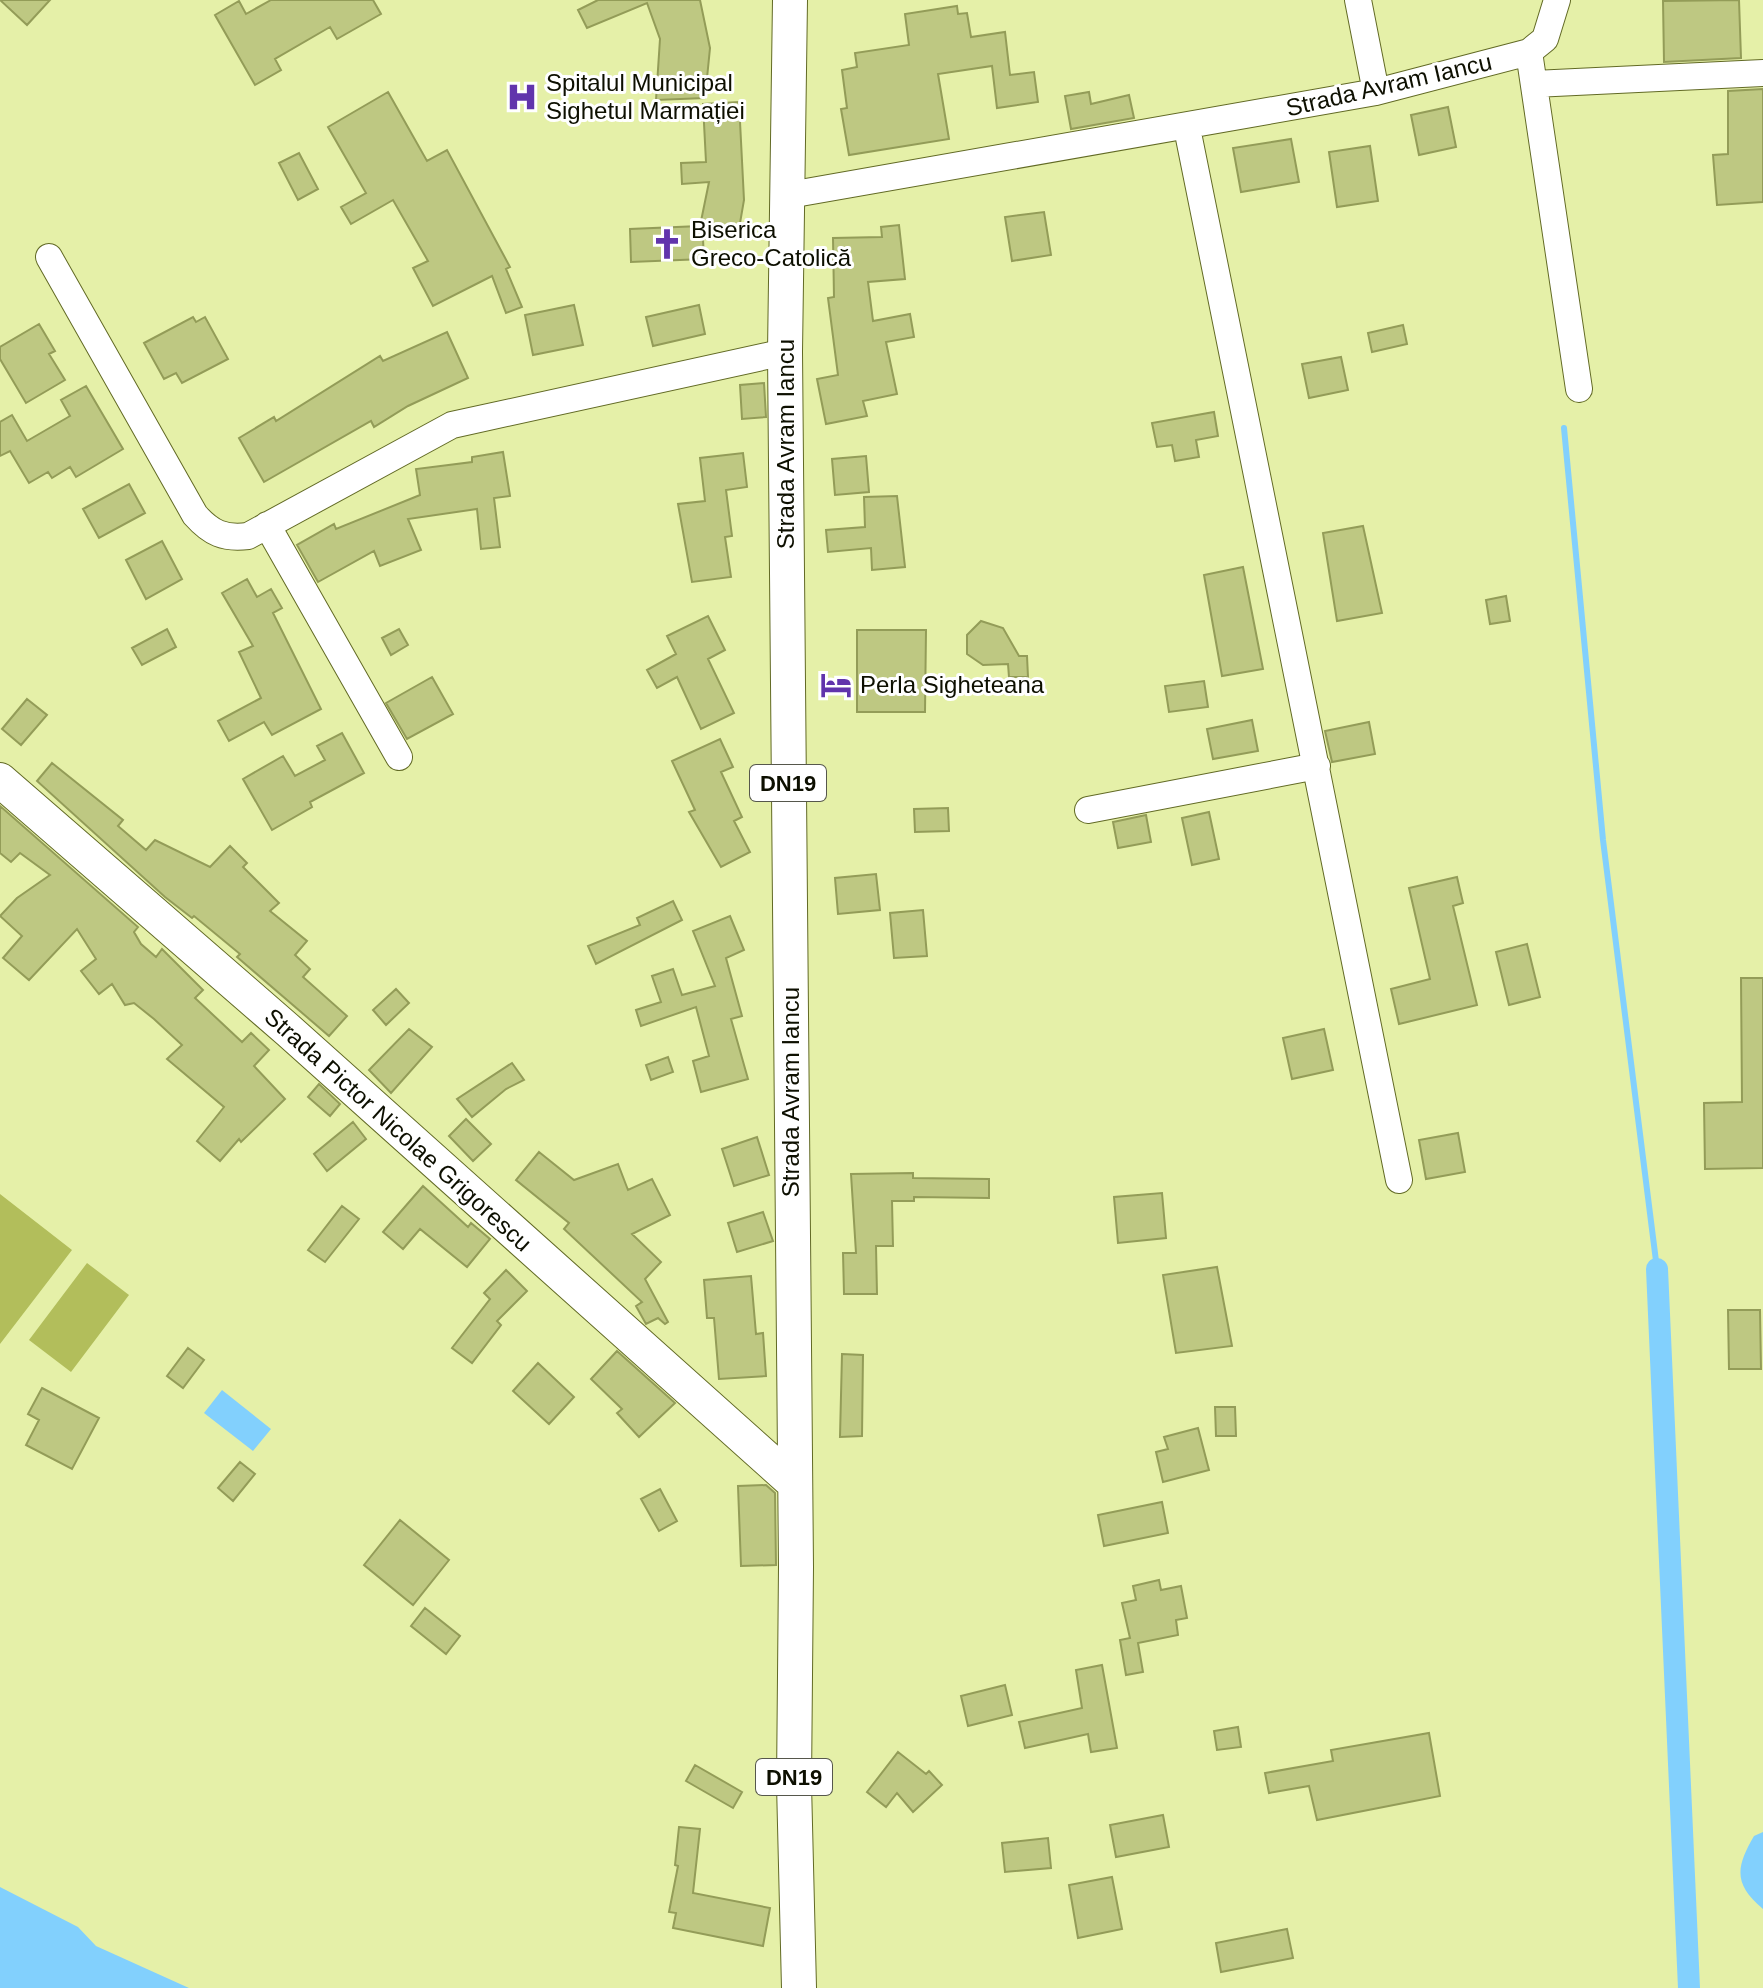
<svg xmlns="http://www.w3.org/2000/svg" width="1763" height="1988" font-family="Helvetica,sans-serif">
<rect width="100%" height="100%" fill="#e5f0a8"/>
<path fill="#b2be5b" d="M0 1194 72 1250 0 1344Z
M87 1263 129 1295 71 1372 29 1340Z"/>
<path fill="#82d0fd" d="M222 1390 271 1429 253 1451 204 1413Z
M1763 1832V1909C1733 1884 1736 1867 1754 1836Z
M0 1887 78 1927 96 1946 189 1988H0Z"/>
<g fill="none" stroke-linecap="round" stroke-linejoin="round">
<path stroke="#82d0fd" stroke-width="6" d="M1564 428 1603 840 1657 1269"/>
<path stroke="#82d0fd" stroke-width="22" d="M1657 1269 1689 1988"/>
</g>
<path fill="#bec882" stroke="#939c58" stroke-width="2" d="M0 0H50L27 25Z
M271 0H373L381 14 337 39 330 27 275 59 281 70 255 85 215 15 239 1 246 14Z
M598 0H700L710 48 705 98 656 100 660 39 647 3 587 28 578 10Z
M1739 0 1741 58 1664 62 1663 1Z
M957 6 958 14 967 13 971 37 1005 32 1010 75 1034 72 1038 102 997 108 992 66 938 74 949 139 849 155 841 109 847 108 842 70 857 67 855 53 909 45 905 14Z
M1763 89V202L1717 205 1713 155 1728 154V91Z
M388 92 427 161 447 150 510 267 506 269 522 307 506 313 492 276 433 306 413 268 428 261 393 200 351 224 341 207 366 193 328 127Z
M1089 92 1091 104 1129 95 1134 118 1071 129 1065 96Z
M739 102 744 200 739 229 703 239 704 259 631 262 630 229 700 226 709 182 682 184 681 163 706 162 703 104Z
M1448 107 1456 147 1419 155 1411 115Z
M1291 139 1299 182 1241 192 1233 148Z
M1370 146 1378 201 1337 207 1329 152Z
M299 153 318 189 298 200 279 163Z
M1044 212 1051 255 1012 261 1005 217Z
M899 225 905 279 868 282 873 321 910 314 914 337 886 342 897 394 863 401 867 416 826 424 817 379 838 375 828 298 834 297 833 238 882 237 881 227Z
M574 305 583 345 533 355 525 315Z
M699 305 705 334 653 346 646 317Z
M193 317 196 322 205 317 228 359 182 383 176 373 164 379 144 343Z
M39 324 55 351 49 354 65 380 26 403 0 359V347Z
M1403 325 1407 344 1372 352 1368 333Z
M447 332 468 378 408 406 374 427 371 421 264 482 239 438 274 417 276 421 380 356 383 361Z
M1341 357 1348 390 1309 398 1302 364Z
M764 383 766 417 742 419 740 385Z
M86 386 123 449 76 477 70 467 52 478 48 472 29 483 10 451 0 456V422L12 415 27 441 70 416 61 400Z
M1214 412 1218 436 1196 440 1199 457 1175 461 1172 445 1157 447 1152 423Z
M503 452 510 496 494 498 500 547 481 549 477 509 408 519 421 550 380 566 374 551 318 582 297 545 334 524 336 529 420 495 416 469 472 462V457Z
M743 453 747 487 726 490 732 536 725 537 731 577 692 582 678 504 705 501 700 458Z
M866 456 869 492 835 495 832 459Z
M129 484 145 513 99 538 83 509Z
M897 496 905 567 872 570 871 548 828 552 826 530 865 527 864 497Z
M1363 526 1382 613 1337 621 1323 533Z
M162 541 182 579 146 599 126 560Z
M1243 567 1263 669 1222 676 1204 575Z
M247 579 257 597 271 589 282 608 273 613 321 709 272 735 264 722 229 741 218 721 261 698 239 652 253 646 222 593Z
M1506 596 1510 621 1490 624 1486 600Z
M708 616 725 650 708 659 734 713 701 729 677 677 657 688 647 670 676 654 667 636Z
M981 621 1003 628 1019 656H1027L1028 677H1009L1008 664 983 665 967 654V635Z
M167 629 176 647 142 665 132 648Z
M399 629 408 645 391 655 382 638Z
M857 630H926L925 712H857Z
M432 677 453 714 407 739 386 703Z
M1204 681 1208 707 1169 712 1165 686Z
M27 699 47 715 21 745 2 729Z
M1252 720 1258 751 1213 759 1207 729Z
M1369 722 1375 754 1332 762 1325 731Z
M342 733 364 773 310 802 312 807 272 830 243 779 283 756 295 776 325 760 317 746Z
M720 739 733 767 721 772 742 817 734 821 750 852 721 867 689 812 695 810 672 761Z
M52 763 123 820 118 826 146 850 155 840 210 867 230 846 247 863 243 867 279 903 270 911 307 941 295 955 310 969 303 977 347 1016 329 1036 237 957 240 954 194 916 192 918 165 897 37 781Z
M0 806 138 927 134 932 141 944 156 957 162 949 203 990 195 998 242 1042 251 1033 269 1050 254 1066 285 1099 241 1142 239 1139 220 1161 197 1141 224 1107 167 1059 182 1045 154 1019 134 1003 125 1005 112 984 99 994 81 971 96 959 77 929 29 980 3 958 22 936 0 916 17 898 50 875 20 853 11 862 0 853Z
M948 808 949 831 915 832 914 809Z
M1209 812 1219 859 1192 865 1182 818Z
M1146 815 1151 842 1118 848 1113 822Z
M876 874 880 910 838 914 835 878Z
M1457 877 1463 903 1453 906 1477 1005 1399 1024 1391 989 1430 979 1409 888Z
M673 901 682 920 596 964 588 946 640 925 637 918Z
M923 910 927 956 894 958 890 913Z
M730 916 744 950 726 958 742 1016 731 1019 748 1079 701 1092 693 1061 709 1056 696 1007 641 1026 636 1010 661 1002 652 976 673 969 682 995 715 986 693 931Z
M1527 944 1540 997 1509 1005 1496 952Z
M1741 978H1763V1168L1705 1169 1704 1103 1742 1102Z
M396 989 409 1003 386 1025 373 1010Z
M409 1029 432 1047 391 1093 369 1070Z
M1324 1029 1333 1070 1292 1079 1283 1038Z
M668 1057 673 1072 651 1080 646 1065Z
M512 1063 524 1080 506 1089 472 1117 457 1099Z
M319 1084 340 1104 330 1116 308 1097Z
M466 1119 491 1144 473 1161 449 1136Z
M353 1122 366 1139 327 1171 314 1154Z
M1458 1133 1465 1172 1426 1179 1419 1140Z
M757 1137 769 1175 734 1186 722 1149Z
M539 1152 574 1180 618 1164 628 1190 652 1179 670 1215 632 1234 661 1262 645 1279 668 1322 665 1324 658 1318 646 1324 636 1306 642 1302 564 1229 569 1223 516 1180Z
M913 1173V1178L989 1179V1198L914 1197V1201H892L893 1246H876L877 1294H844L843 1253H856L851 1174Z
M423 1186 468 1227 471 1223 490 1239 467 1267 420 1229 403 1249 383 1232Z
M1162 1193 1166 1238 1118 1243 1114 1197Z
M342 1206 359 1219 325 1262 308 1250Z
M763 1212 773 1241 737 1252 728 1223Z
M1217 1267 1232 1346 1176 1353 1163 1275Z
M506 1270 527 1291 497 1321 501 1325 472 1363 452 1348 490 1299 484 1293Z
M751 1276 756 1334 763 1333 766 1376 719 1379 714 1318H707L704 1280Z
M1728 1310H1760L1761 1369H1729Z
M188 1348 204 1360 183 1388 167 1376Z
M617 1351 675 1403 639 1437 617 1413 622 1409 591 1379Z
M842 1354 863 1355 862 1436 840 1437Z
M538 1363 574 1397 549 1424 513 1391Z
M42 1388 99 1418 72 1469 26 1445 39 1420 28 1414Z
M1215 1407H1235L1236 1436H1216Z
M1198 1428 1209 1470 1163 1482 1156 1452 1168 1449 1164 1437Z
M240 1462 255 1474 233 1501 218 1488Z
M766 1485 775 1493 776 1565 741 1566 738 1486Z
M660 1489 677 1521 659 1531 641 1499Z
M1162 1502 1168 1533 1104 1546 1098 1515Z
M400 1520 449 1560 413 1605 364 1565Z
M1159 1580 1161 1590 1181 1586 1187 1618 1176 1620 1178 1635 1138 1643 1143 1672 1126 1675 1120 1640 1130 1638 1122 1603 1136 1600 1133 1586Z
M425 1608 460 1636 446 1654 411 1626Z
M1102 1665 1117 1748 1091 1752 1088 1734 1025 1748 1019 1722 1082 1708 1076 1670Z
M1005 1685 1012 1715 968 1726 961 1696Z
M1238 1727 1241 1747 1217 1750 1214 1731Z
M1429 1733 1440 1796 1317 1820 1309 1786 1269 1793 1265 1773 1333 1761 1331 1750Z
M898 1752 926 1774 929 1771 942 1785 913 1812 897 1793 886 1807 867 1792Z
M695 1765 742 1792 733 1808 686 1781Z
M1163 1815 1169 1847 1116 1857 1110 1825Z
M679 1827 700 1829 693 1893 770 1908 763 1946 673 1928 676 1913 669 1912 678 1866 675 1865Z
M1048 1838 1051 1868 1005 1872 1002 1843Z
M1112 1877 1122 1929 1078 1938 1069 1885Z
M1287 1929 1293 1958 1221 1972 1216 1943Z"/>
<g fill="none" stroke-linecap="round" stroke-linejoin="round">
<defs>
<path id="minor" d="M1358 0 1376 92
M1529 52 1579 389
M1534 84 1763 73
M1187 128 1399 1180
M789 195 1376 92 1529 52 1545 39 1557 0
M49 257 195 515C211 533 224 539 248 536L452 425 785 352
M267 525 399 757
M1088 810 1317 766"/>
<path id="major" d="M790 0 785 352 796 1567 794 1784 799 1988
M0 780 289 1031 794 1483"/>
</defs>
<use href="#minor" stroke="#626a25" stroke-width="28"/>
<use href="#major" stroke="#626a25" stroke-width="36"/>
<use href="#minor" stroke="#fff" stroke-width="26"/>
<use href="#major" stroke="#fff" stroke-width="34"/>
</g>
<defs>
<symbol id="hospital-bare" viewBox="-9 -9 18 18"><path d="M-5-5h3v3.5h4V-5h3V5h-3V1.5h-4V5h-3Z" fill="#6134ac" stroke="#fff" stroke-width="2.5" paint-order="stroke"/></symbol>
<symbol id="church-bare" viewBox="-9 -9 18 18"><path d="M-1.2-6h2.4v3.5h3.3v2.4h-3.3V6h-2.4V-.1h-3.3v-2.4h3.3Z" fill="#6134ac" stroke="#fff" stroke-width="2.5" paint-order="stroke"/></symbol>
<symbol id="hotel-bare" viewBox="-9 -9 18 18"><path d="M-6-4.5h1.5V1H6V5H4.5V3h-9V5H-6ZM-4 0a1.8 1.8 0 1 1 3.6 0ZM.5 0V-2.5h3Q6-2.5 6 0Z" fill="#6134ac" stroke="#fff" stroke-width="2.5" paint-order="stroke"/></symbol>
</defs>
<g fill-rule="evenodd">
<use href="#hospital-bare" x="500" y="75" width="44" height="44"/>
<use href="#church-bare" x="645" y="222" width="44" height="44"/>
<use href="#hotel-bare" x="814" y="663" width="44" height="44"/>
</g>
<g text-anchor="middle" stroke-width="6" stroke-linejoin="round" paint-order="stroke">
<g fill="#fff" stroke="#56574c" stroke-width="2">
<rect x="750" y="765" width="76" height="36" rx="6"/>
<rect x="756" y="1759" width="76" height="36" rx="6"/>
</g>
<g font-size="22" font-weight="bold" fill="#0d0f00">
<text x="788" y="791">DN19</text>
<text x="794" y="1785">DN19</text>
</g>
<g font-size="24" fill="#0d0f00" stroke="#fff" text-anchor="start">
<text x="546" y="91">Spitalul Municipal<tspan x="546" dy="28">Sighetul Marmației</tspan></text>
<text x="691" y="238">Biserica<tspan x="691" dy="28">Greco-Catolică</tspan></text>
<text x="860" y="693">Perla Sigheteana</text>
</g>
<g font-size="24" fill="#0d0f00" stroke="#fff">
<text transform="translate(1389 85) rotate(-13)" y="8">Strada Avram Iancu</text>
<text transform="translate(786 444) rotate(-90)" y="8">Strada Avram Iancu</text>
<text transform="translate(791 1092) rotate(-90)" y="8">Strada Avram Iancu</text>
<text transform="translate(398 1130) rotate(42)" y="8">Strada Pictor Nicolae Grigorescu</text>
</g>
</g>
</svg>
